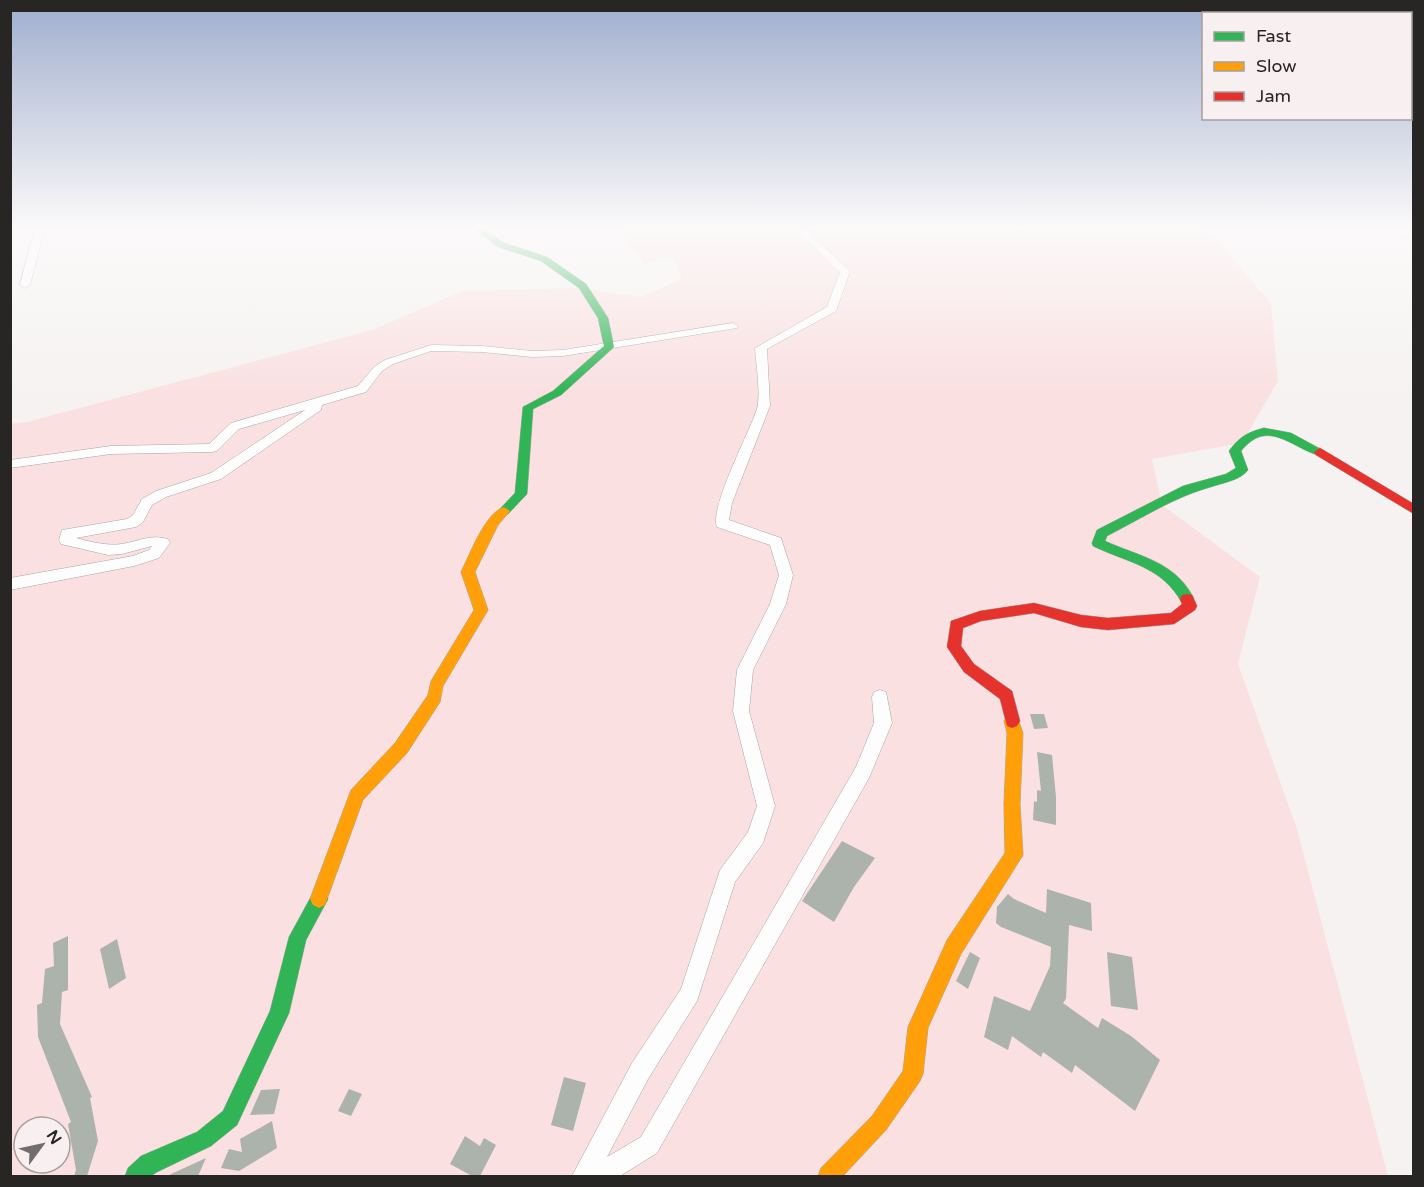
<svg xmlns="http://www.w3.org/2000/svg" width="1424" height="1187" font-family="'Varela Round',sans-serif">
<rect width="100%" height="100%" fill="#f6f2f2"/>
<path fill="#fae0e1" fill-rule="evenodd" d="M618 227H1198L1222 245 1271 304 1278 381 1242 443 1152 459 1162 505 1260 577 1238 664 1297 829 1388 1176H11L10 424 27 422 372 330 463 291 575 288 641 297 682 279 672 256 645 264ZM24 1127H60V1163H24Z"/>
<path fill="#abb3ac" d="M1030 714H1044L1048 728 1034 729Z
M1037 752 1052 755 1056 797V825L1033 820 1034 801 1037 802V790L1041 791Z
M842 841 875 858 854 887 834 922 802 901Z
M1047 889 1091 903 1092 931 1069 925 1066 999 1063 1003 1098 1028 1102 1018 1131 1036 1160 1060 1135 1111 1075 1065 1072 1073 1043 1052 1041 1057 1012 1036 1008 1050 984 1037 994 996 1030 1011 1050 966 1051 947 1001 927 996 923 997 907 1008 894 1014 899 1046 913Z
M68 936V990L62 992 60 1024 92 1097 90 1098 98 1141 87 1176H74L76 1170 68 1124 71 1122 38 1037 37 1005 42 1003 45 969 54 966 53 943Z
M117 939 126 978 109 989 100 949Z
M970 952 980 958 968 989 956 981Z
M1107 952 1132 957 1138 1010 1111 1006Z
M564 1077 586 1083 573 1131 551 1125Z
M280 1089 274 1114 250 1115 261 1090Z
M349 1089 362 1094 351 1116 338 1111Z
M272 1121 277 1148 239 1171 221 1168 229 1149 242 1152 240 1139Z
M465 1136 480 1146 484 1138 496 1145 480 1176H472L450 1164Z
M206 1158 198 1176H169L171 1174Z"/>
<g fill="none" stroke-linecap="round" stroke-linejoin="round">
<defs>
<path id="street" d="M35 227H45L30 285 25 288 20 285Z
M793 227H803L850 271 836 311 767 349 770 406 732 503 729 520 781 538 793 575 786 604 753 670 749 711 775 806 763 843 735 882 697 1001 648 1079 607 1157 641 1137 856 767 874 723 872 697 874 692 880 690 886 692 892 723 869 778 657 1153 620 1176H572L632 1063 681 989 720 870 748 832 757 806 733 711 737 670 770 604 779 575 770 545 717 527C709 508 750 431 757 409 761 394 756 364 755 348L827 307 840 272Z
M1387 227H1398L1414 235V242Z
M733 323 738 326 737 328 563 356 532 357 482 352 431 351 393 364 382 371 366 392 322 405 321 410 221 479 166 497 152 505 143 522 136 527 76 538C91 542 107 546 122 544 140 541 150 534 168 539L170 543 159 558 134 566 10 590V578L133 556 149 550 152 546 122 554 108 555 61 544 59 540 62 530 127 519 133 515 142 499 156 491 211 473 305 410 239 429 217 451 212 452 111 454 10 468V460L111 446 209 444 231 423 358 386 374 367 385 360 431 345 482 346 532 351 563 350Z"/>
<path id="fast" d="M474 227H483L502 242 547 257 586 284 608 318 614 347 561 395 533 409 527 494 508 514 504 515 498 511 515 493 523 407 553 391 604 346 598 318 579 288 541 261 496 246Z
M1264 428 1291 433 1326 452 1320 456C1290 447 1268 418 1241 451L1248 470C1240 480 1226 482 1214 486 1176 496 1142 518 1107 536L1105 541C1138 556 1173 561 1192 595L1194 599 1192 603H1182C1162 566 1128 563 1093 546L1092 543 1097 530 1183 486 1226 474 1236 468 1229 451C1239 437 1248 432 1264 428Z
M319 890 325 893 328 899 306 940 289 1013 237 1125 211 1146 157 1172 151 1176H125L128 1168 141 1156 197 1132 223 1111 270 1011 289 937 313 893Z"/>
<path id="slow" d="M504 507 510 511 498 525 475 572 488 610 443 686 440 702 407 753 363 800 325 905 319 908 313 905 310 899 351 790 395 743 428 695 431 681 474 610 461 572C470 554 485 513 504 507Z
M1012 714 1017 716 1023 733 1020 804 1023 855 961 954 928 1028 923 1074 920 1081 886 1130 843 1176H818L821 1168 872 1116 903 1071 908 1027 947 940 1005 853 1004 804 1007 733 1004 721 1007 716Z"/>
<path id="jam" d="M1320 448 1414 504V514L1316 455 1314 452Z
M1187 594 1192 595 1197 606 1195 610 1174 624 1108 630 1081 627 1034 613 981 621 963 628 961 646 974 664 1012 691 1020 721 1017 726 1012 728 1007 726 1000 699 964 672 947 647 951 621 980 611 1034 603 1081 615 1108 618 1171 613 1182 604 1180 599 1182 595Z"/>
</defs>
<use href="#street" stroke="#a8a6a6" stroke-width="1"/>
<use href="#fast" stroke="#a8a6a6" stroke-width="1"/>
<use href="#slow" stroke="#a8a6a6" stroke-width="1"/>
<use href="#jam" stroke="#a8a6a6" stroke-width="1"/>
<use href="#street" fill="#fefdfd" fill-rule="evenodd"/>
<use href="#fast" fill="#30b455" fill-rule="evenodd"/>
<use href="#slow" fill="#ff9f0a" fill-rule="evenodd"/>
<use href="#jam" fill="#e5322d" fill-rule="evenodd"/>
</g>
<linearGradient id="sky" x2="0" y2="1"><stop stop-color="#a0aece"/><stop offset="0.58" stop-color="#fbf9f9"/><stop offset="1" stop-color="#fbf9f9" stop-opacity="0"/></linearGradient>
<rect width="1424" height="393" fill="url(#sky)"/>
<rect width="1424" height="1187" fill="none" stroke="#282525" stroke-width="24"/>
<rect x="1202" y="12" width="210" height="108" fill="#f8f0f0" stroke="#a59f9f" stroke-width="1.5"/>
<rect x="1214" y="32" width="30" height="9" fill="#30b455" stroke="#a59f9f" stroke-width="1.5"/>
<text x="1256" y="42" font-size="18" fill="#282525">Fast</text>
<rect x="1214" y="62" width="30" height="9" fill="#ff9f0a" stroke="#a59f9f" stroke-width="1.5"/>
<text x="1256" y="72" font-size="18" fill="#282525">Slow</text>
<rect x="1214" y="92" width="30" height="9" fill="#e5322d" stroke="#a59f9f" stroke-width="1.5"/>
<text x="1256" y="102" font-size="18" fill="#282525">Jam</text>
<g transform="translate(42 1145) rotate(57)"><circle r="28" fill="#f8f0f0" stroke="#a59f9f" stroke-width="1.5"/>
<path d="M0-4.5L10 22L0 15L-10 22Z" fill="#706d6d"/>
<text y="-9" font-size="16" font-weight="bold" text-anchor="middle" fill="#282525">N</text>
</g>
</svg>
